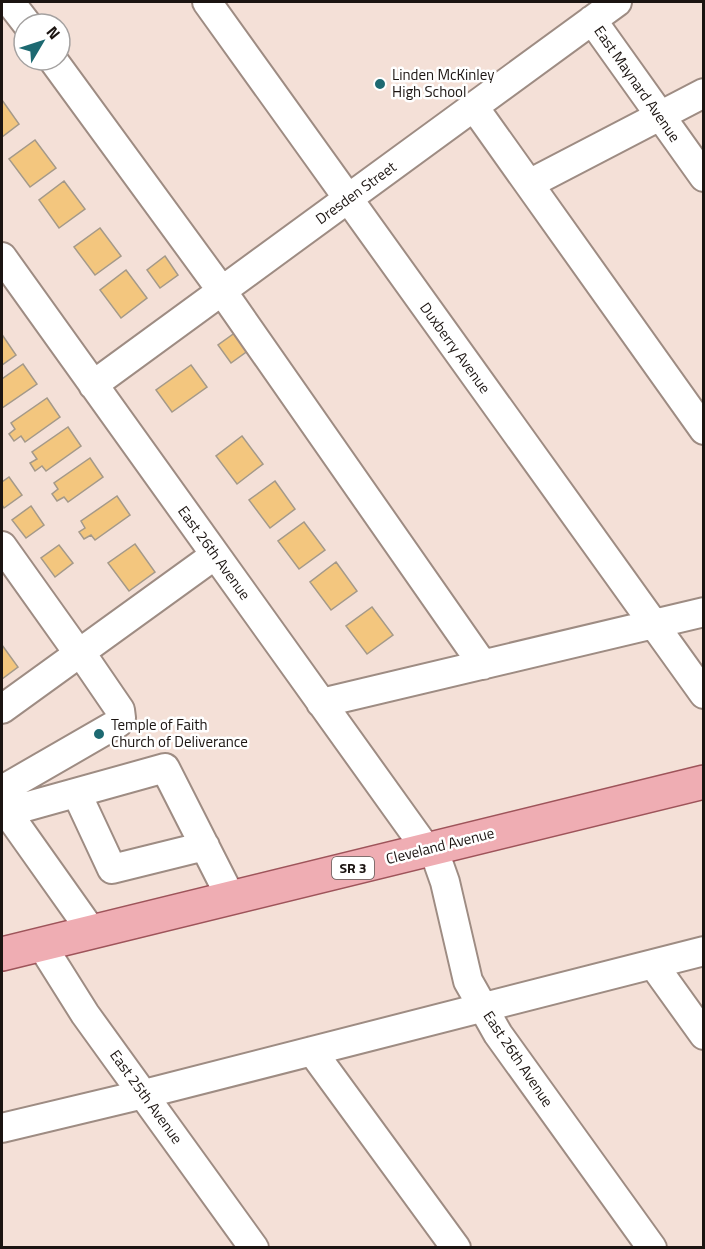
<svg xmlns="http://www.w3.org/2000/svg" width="705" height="1249" font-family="'Titillium Web',sans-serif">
<rect width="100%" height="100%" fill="#f4e0d7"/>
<path fill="#f3c67e" stroke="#a49989" stroke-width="1.5" d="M2 100 19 124 2 137Z
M35 140 56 168 30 187 9 159Z
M64 181 85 209 59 228 39 200Z
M100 228 121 256 95 275 74 247Z
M165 256 178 275 160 288 147 270Z
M126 270 147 298 121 318 100 290Z
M236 332 249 350 231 363 218 345Z
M3 336 16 355 2 365V337Z
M23 364 37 384 2 408V379Z
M191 365 207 387 172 412 156 390Z
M47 398 60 417 25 442 21 436 14 441 9 434 15 429 11 423Z
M68 427 81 446 46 471 42 466 35 471 30 463 37 459 32 452Z
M242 436 263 464 237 484 216 456Z
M90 458 103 477 68 502 64 497 57 501 52 494 58 489 54 483Z
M9 477 22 495 4 508 2 505V482Z
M275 481 295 509 270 528 249 500Z
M117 496 130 515 95 540 91 535 84 539 79 532 85 528 81 521Z
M31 506 44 525 26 538 12 520Z
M304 522 325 550 299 569 278 541Z
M135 544 155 572 129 591 108 563Z
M59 545 73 563 55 577 41 558Z
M336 562 357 591 331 610 310 582Z
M372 607 393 635 367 654 346 626Z
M2 645 18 667 2 679Z"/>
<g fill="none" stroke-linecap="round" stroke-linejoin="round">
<defs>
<path id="minor" d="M10 2 27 24
M207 2 704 694
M592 20 704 177
M53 60 222 291 483 665
M474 107 704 430
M529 184 704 93
M2 257 427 850
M93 385 617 2
M2 546 79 654
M321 703 704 612
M2 709 215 555
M2 790 118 723 121 718 120 710 81 653
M77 794 112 869 205 846
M2 805 92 932
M7 812 165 768 231 898
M433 848 445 882 468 981 498 1034 652 1248
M41 944 85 1014 254 1248
M653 964 704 1035
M312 1051 456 1248
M2 1128 144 1094 704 951"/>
<path id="major" d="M2 954 704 782"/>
</defs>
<use href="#minor" stroke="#9e8c83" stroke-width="32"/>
<use href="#major" stroke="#9e545a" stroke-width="36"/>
<use href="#minor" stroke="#fff" stroke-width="28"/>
<use href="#major" stroke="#efadb3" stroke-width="33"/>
</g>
<g fill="#1d6971" stroke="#fff" stroke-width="2">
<circle cx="380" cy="84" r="6"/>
<circle cx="99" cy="734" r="6"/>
</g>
<g text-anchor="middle" stroke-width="5" stroke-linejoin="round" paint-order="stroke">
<rect fill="#fff" stroke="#5f5a58" stroke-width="1.5" x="332" y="857" width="42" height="22" rx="4.5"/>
<g font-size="14" font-weight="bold" fill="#1b1411">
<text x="353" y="873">SR 3</text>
</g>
<g font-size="15" fill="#1b1411" stroke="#fff" text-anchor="start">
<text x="392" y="80">Linden McKinley<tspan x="392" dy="17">High School</tspan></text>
<text x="111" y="730">Temple of Faith<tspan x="111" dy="17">Church of Deliverance</tspan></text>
</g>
<g font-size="15" fill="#1b1411" stroke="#fff">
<text transform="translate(637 84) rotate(55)" y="5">East Maynard Avenue</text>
<text transform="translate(356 193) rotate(-36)" y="5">Dresden Street</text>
<text transform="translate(455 348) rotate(54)" y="5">Duxberry Avenue</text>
<text transform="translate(214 553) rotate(54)" y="5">East 26th Avenue</text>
<text transform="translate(440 846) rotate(-14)" y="5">Cleveland Avenue</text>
<text transform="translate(518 1059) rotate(56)" y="5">East 26th Avenue</text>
<text transform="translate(146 1097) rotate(54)" y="5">East 25th Avenue</text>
</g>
</g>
<rect width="705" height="1249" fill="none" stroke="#1b1411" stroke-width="6"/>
<g transform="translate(42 42) rotate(51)"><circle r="28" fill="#ffffff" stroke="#a4a1a0" stroke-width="1.5"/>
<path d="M0-4.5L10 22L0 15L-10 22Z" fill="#1d6971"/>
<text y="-9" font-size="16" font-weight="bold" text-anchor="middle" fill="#1b1411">N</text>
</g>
</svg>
